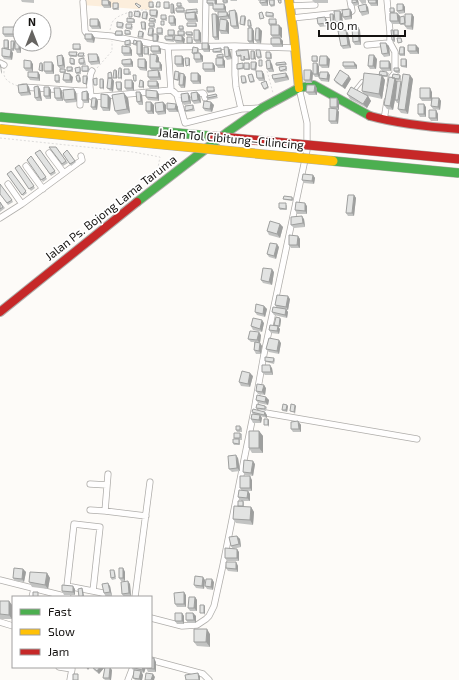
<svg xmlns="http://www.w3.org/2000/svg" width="459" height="680" font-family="'Exo 2',sans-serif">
<rect width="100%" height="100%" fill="#fdfbf8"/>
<path fill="#fceedc" d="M82 0H152L150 10 82 5Z"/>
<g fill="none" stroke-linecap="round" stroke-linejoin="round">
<defs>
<path id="lane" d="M354 91 362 81"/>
<path id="street" d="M387 0 390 32V43L395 52V73L391 78 390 85
M83 2 85 31 87 34 111 36 168 47 235 46 295 48
M290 6 315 5
M292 18 350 12 352 11 350 0
M367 45 388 43
M205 46 206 0
M235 46V75L236 87 241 109
M168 47 171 90
M0 63 4 65
M92 71C88 77 90 88 91 96L92 97 117 95 171 90 174 92 177 95 185 123 241 109 261 108
M23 87 80 91H90
M177 95 203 93 204 94 205 98
M80 105V91
M384 120 387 101
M49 153 64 173
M26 166 43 189
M8 184 22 204
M0 218 22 204 79 162 82 160 81 156
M260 412 417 439
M90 484 107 485
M90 510 105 511 146 516
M105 511 108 474
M0 580 68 597
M93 591 100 527 74 524 67 586 103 593V597
M32 597 34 589
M135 597 150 482
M151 618 182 626 197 625 206 619 209 616 214 606 223 565 244 460 254 411 264 354 307 150V123L299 88
M0 622 13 626
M151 660 203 674 209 680
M59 667 72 669 70 680
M128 680 133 667"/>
<path id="fast" d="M137 202 229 131 262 108 299 88 314 85 370 116"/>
<path id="slow" d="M289 0 294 37 299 88"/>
<path id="jam" d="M370 116C399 124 429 127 459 129
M0 312 137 202"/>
</defs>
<use href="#lane" stroke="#afadaa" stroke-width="4"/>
<use href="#street" stroke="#afadaa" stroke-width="7"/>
<use href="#fast" stroke="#afadaa" stroke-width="10"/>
<use href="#slow" stroke="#afadaa" stroke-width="10"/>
<use href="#jam" stroke="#afadaa" stroke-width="10"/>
<path stroke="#dddcdb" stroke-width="1" stroke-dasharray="2 2" stroke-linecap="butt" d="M110 30C111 27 111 24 113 21 119 13 140 9 150 10
M97 68 112 51V41
M4 71C3 80 10 83 18 86
M267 71 273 93
M0 138 133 152 160 157 156 178"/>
<use href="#lane" stroke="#fffefe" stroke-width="2.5"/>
<use href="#street" stroke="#fffefe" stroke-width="5.5"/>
<use href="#fast" stroke="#4caf50" stroke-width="8"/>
<use href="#slow" stroke="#ffc107" stroke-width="8"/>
<use href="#jam" stroke="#c62828" stroke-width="8"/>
<defs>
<path id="fast-bridge" d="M0 117 210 136
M333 161 459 173"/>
<path id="slow-bridge" d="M0 129 333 161"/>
<path id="jam-bridge" d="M210 136 459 159"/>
</defs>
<use href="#fast-bridge" stroke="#afadaa" stroke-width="10" stroke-linecap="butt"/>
<use href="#slow-bridge" stroke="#afadaa" stroke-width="10" stroke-linecap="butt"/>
<use href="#jam-bridge" stroke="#afadaa" stroke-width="10" stroke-linecap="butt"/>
<use href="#fast-bridge" stroke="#4caf50" stroke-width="9"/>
<use href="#slow-bridge" stroke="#ffc107" stroke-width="9"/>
<use href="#jam-bridge" stroke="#c62828" stroke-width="9"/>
</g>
<path fill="#c2c3c2" d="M21 0H34V3L22 2Z
M187 0H198V3H189Z
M217 0V4H224L223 2 228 0V3L224 4 226 7V12L229 15 230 19H225L227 20 229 23V34H221L219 30 220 19 219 17V40H215L213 37 216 14 218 16V12H215L213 9V6H209L207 3Z
M230 0H237V1H231Z
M258 0H268V6H262L260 3V0L258 1Z
M269 0H275V6L271 7 270 5Z
M312 0H328V3H315Z
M358 0 359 5 354 6 352 3Z
M359 0H366V3L362 4Z
M368 0H378V6H371L369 3Z
M111 2V8H104L102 5Z
M118 3 119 4V10H114L113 9Z
M154 4V8H150L149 7Z
M170 4V9H165L164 8Z
M403 4 405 7V13L399 14 397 11Z
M182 5 183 8H178L177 6Z
M368 7 369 14 362 16 360 12Z
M395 9V13H397L400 16V24H392L390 21V12Z
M157 10 158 12 157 18 151 17 150 15Z
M185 10V13H177L176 11Z
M198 11V14H196L197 16 198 22H188L186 19V13Z
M340 11 342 14 343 25H337L335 22Z
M352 12V19L345 20 343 17Z
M237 13 239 29H234L231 26Z
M273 13 274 14V18L267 17 266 16Z
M412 14 414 17 413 30 407 29 405 26V25H401L400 24 405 17Z
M167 17V21L162 20 161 19Z
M325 17 327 20 328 26 320 27 318 24Z
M134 19 135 20V23H128L127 22Z
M155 19 156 20V23L151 22 149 21Z
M176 19V26H171L169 23Z
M251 21 252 28 254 31V44H250L248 41 249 28 248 26Z
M277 21V25L282 28V38H281L283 41V47H273L271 44 273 38 271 35V26H270L269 24Z
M100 22 101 29H92L90 26Z
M123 23 124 24 123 29 118 28 117 27Z
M154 23 155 25V28L150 27 149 26Z
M197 24V27H188L187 26Z
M133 26 132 30 127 29 126 28Z
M19 27 20 28V37H5L3 34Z
M184 27V30L180 31 179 29Z
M162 28 163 30V35H158L159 36 158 42H154L153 41V37L149 36 148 35 154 30 153 34H157V33Z
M259 28 262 31 261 44 257 43 255 40Z
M174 30 175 32V35H178L184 31 185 33V37L183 36 185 39 184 44 176 43 174 40 175 36H171H173L174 38V42L166 41 165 39 169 36 168 35Z
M199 30 201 33V43H196L194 40Z
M360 30 361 45H355L353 42Z
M393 30 394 32 398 30 399 31V37H395L394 35 395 42H393L392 40Z
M122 31 123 33V36H117L115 35Z
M131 32V35H126L125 34Z
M192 32 193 34V36H187L186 34Z
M348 33 351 48 343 49 341 46Z
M92 34 95 38 94 43 87 42 85 39Z
M19 38 20 41 21 53H17L15 49Z
M193 39V44H188L187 43Z
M8 40 9 42V49H11L14 41 15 43 14 51H12L13 53 12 60 4 59 2 56 4 49V48Z
M130 40 131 42V46H126L125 45Z
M138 41 143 44V57H139L137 54V46L134 45 133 44Z
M29 44H38L37 47H31Z
M81 46V50H74L73 49Z
M159 46 161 49V54H153L151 51Z
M210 46V52H204L202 49Z
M389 46 390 56 384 57 382 54Z
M228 47 230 50 232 59 227 60 225 57Z
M404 47 405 48V56H400L399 54Z
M198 48 199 49V53H200L203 56V62L196 63 194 59V55L192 53Z
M419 48V54H410L408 51Z
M132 50V56H124L122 53Z
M222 50V53H215L213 52Z
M261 51 262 58 258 59 257 57Z
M249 52 250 60H246L245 59V61H242L241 60V57H238L237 56Z
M272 53V59L267 60 266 58Z
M78 54 77 57H70L69 55Z
M62 55 64 58 65 68 60 69 58 66Z
M85 55 84 58 80 57 78 56Z
M157 55 159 58V62L162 65V71H159L160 73 161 80H150L148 77 152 71 150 68Z
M182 56 184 59V67H177L175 64Z
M224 56V58H223L225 61V68H218L216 65 218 58 217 57Z
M317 56 318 57V62H313L312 61Z
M99 57 100 64 91 65 89 62Z
M74 59 75 60V65H71L70 63Z
M131 59 133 62V67H124L122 64Z
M145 59 147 62V71L140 70 138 67Z
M330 59 329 68H322L319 65Z
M377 59 376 69H370L368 66Z
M406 59 407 61V68L402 67 401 66Z
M85 60 86 65H80L79 63Z
M389 61 391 64V71H382L380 68Z
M213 63 215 66V72H205L203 69Z
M249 63 250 64V70H246L244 69Z
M257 63 256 71 252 70 251 69Z
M286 63 287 65 277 66 276 65Z
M33 64V72L26 71 24 68Z
M272 64 274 72H269L267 69Z
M54 65V74H46L44 71Z
M244 65V69L238 70 237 69Z
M357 65V69H345L343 66Z
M88 66 89 68V72H83L82 71Z
M286 66 287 68V71L281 72 280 71Z
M319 66V77H315L313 74Z
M72 67 73 68V72H68L67 71Z
M80 67 81 69V74L77 75 76 73Z
M65 69 66 70V73H61L60 72Z
M400 69V73H396L394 71Z
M311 70 313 73 312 83H306L304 80Z
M131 71V75H125L124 74Z
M262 71 264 74 265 81H259L257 78Z
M38 72 40 75V81L30 80 28 77Z
M111 72 112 74V79L114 81 113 92 110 91 107 88Z
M179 72 180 73 186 77 185 88H181L179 85V81L175 80 174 79Z
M198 73 201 76V84H193L191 81Z
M389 73 388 77H383L385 80 382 99 368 96 371 101 367 108 350 99 347 94 363 93 362 91 379 75Z
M253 75 255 82 251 83 250 82Z
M330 75 329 82 321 81 319 78Z
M400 75 401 76V80H396L397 82H401L413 79 408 114 401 113 398 109V103H397L395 100 393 110 387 109 384 105 392 78Z
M60 76V83H56L55 81Z
M288 76 289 80 275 83 273 79Z
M73 77 72 83H66L63 80Z
M81 77V82L78 83 77 81Z
M246 77 247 83 243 84 242 83Z
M351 79 345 89 336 83 334 80Z
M157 81 159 84V89H150L148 86Z
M266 81 269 88 265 90 264 89Z
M121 82 122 84V91H118L117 89Z
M134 83V91H127L125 88Z
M27 84 29 87 31 95 21 96 19 93Z
M38 86 40 89 42 101H37L35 98Z
M49 87 51 90V99H46L44 96Z
M60 88 62 91 63 101H57L55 98Z
M317 88V95H309L306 92Z
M215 89V92L208 93 207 91Z
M87 91 89 94V103H84L82 100Z
M76 92 77 102 66 103 64 100Z
M140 92 142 95 143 105H139L137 102Z
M197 92 200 95 201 103 194 104 192 101Z
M432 92V98H439L441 101 440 110 433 109 431 106 432 101H422L420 98Z
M188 93 190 96 191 104 184 105 182 102Z
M159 94V101L148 100 146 97Z
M216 94 218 98 208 100 207 98Z
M96 98 98 101 97 110H93L91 107Z
M111 98 110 111H103L101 107Z
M128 98 130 113 118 115 115 111Z
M339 101V110H338L339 112 338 124H331L329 121 331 108 330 107Z
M151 102 154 105V114H148L146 111Z
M163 102 166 105V114L158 115 156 112Z
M211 102 214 105 212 112 205 111 203 108Z
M193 105 194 107 195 111 186 112 185 111Z
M178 107V112H169L167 109Z
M426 107V117H420L418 114Z
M436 110 438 114V121H431L429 118Z
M49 147H56L68 163 63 166Z
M40 150 56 173 51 176 35 153Z
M67 150 76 162 71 166 63 154Z
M31 156 47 179 43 182 27 160Z
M19 165 35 188 31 191 15 168Z
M11 171 27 193 23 196 7 174Z
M313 175 315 178 314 184 304 183 302 180Z
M0 194 12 200 13 202 8 205Z
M354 195 356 198 354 216H348L346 213Z
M292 197 293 198V201L285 200 283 199Z
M0 202 5 208 0 212Z
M287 205V210H280L279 208Z
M307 206V214H297L295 210Z
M304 219 305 227 294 228 291 225Z
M280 224 283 227 280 238 269 235 267 231Z
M298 236 300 239V248H291L289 245Z
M279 247 276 259 269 257 267 254Z
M274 272 272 285 263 283 261 280Z
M290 299 288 310H286L288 312 287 318 274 315 272 312 277 308 275 305Z
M264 306 267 309 265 317 257 315 255 312Z
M280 318 281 320 280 327H278L280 329 279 334 271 333 269 330 275 326 274 325Z
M264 323 262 332 253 330 251 326Z
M261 335 260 343 262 346 261 354H256L254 350V342H251L248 339Z
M281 343 279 354 269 352 266 349Z
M274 358 275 360 274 364 266 362 265 361Z
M272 368 273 375H265L262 372Z
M253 376 250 387 241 386 239 382Z
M266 388 265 395 258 394 256 391Z
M266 397 269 400 268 405 258 403 256 400Z
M265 406 267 407 266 411 257 409 256 408Z
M288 406 287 412 283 411 282 410Z
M252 412 267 415V418L260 416 262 418 261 423H253L251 419 254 415Z
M298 421 301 425V432H293L291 429Z
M240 426 242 428V432H237L236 430Z
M259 431 263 436V453H252L249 448Z
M240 433 242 434V440H240V445H234L233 443 235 439 234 438Z
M238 458 240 471 232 472 229 469Z
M255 464 253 476 245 475 243 472Z
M252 480V491H248L250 494V501H241L238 497 242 490 240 488Z
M243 501 244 502V507H251L254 512 253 525 236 523 233 519 238 506Z
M237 536 240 539 241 547 233 549 239 552V561H227L225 558 233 549 231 546Z
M236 562 238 566V572L228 571 226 568Z
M123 568 125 572V581L130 584 131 596 124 597 122 594 125 581H121L119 578Z
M23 569 26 572 24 582 15 581 13 578Z
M115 571 116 579 112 580 111 578Z
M47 573 50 578 48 589 32 587 29 582Z
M205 580 204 589 196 588 194 585Z
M214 582 213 590 207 589 205 586Z
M110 586 112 596 106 597 104 593Z
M75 589V595H64L62 591Z
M186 595V607H177L175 604Z
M195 597 197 600V611H190L188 608Z
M0 601 13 606 12 619H0Z
M182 613 184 616V624H177L175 621Z
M193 613 196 616V623H188L186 620Z
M210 634V647L197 646 194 642Z
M156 662V672H148L146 668Z
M92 667 104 668 99 674 94 670Z
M131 667H146L144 673 141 672 143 675 142 680H135L133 678 134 670H133Z
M112 670 111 680H105L103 678Z"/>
<path fill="#9e9f9e" d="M108 0 111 2V8L109 5Z
M215 0H217V7L215 4Z
M266 0H268V6L266 2Z
M356 0H358L359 5 357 2Z
M376 0H378V6L376 3Z
M173 4 174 5 175 14 173 13Z
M224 4 226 7V12L224 9Z
M366 4 368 7 369 14 367 11Z
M403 4 405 7V13L403 10Z
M350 9 352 12V19L350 16Z
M157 10 158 12 157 18 156 16Z
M235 10 237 13 239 29 237 26Z
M340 11 342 14 343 25 340 22Z
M140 12 141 14 140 18 139 17Z
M147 12 148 14 147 20 146 19Z
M195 12 197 16 198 22 195 19Z
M227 12 229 15 230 19 227 16Z
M397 13 400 16V24L398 21Z
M216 14 219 17V40L217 37Z
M333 14 334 15V26L333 25Z
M412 14 414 17 413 30 411 26Z
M174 16 176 19V26L174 23Z
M245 16 246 18 245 26 244 25Z
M325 17 327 20 328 26 326 23Z
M98 19 100 22 101 29 98 26Z
M227 20 229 23V34L226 31Z
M145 22 146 23V31L145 29Z
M279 25 282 28V38L279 35Z
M358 27 360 30 361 45 359 41Z
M153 28 154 30 153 37 152 35Z
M252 28 254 31V44L252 41Z
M259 28 262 31 261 44 259 40Z
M199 30 201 33V43L199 40Z
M346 30 348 33 351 48 348 45Z
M393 30 394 32 395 42 394 40Z
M143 32 144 33 143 39 142 37Z
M92 34 95 38 94 43 92 39Z
M157 34 159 36 158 42 157 41Z
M182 36 185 39 184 44 182 41Z
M19 38 20 41V44H21V53L19 49Z
M280 38 283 41V47L281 44Z
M8 40 9 42V50L8 48Z
M14 41 15 43 14 51 13 49Z
M141 41 143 44V57L141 54Z
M208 43 210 46V52L208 49Z
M386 43 389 46 390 56 388 53Z
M416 45 419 48V54L416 51Z
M159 46 161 49V54L159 51Z
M130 47 132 50V56L130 53Z
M148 47 149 49V56L148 54Z
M228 47 230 50 232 59 229 56Z
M404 47 405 48V56L404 54Z
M11 50 13 53 12 60 10 57Z
M248 50 249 52 250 60 249 59Z
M254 51 255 52 256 60 254 59Z
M200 53 203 56V62L201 59Z
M97 54 99 57 100 64 98 61Z
M62 55 64 58 65 68 63 65Z
M157 55 159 58V65L156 62Z
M374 55 377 59 376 69 373 66Z
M182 56 184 59V67L182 64Z
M327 56 330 59 329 68 327 65Z
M189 58 190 59V67L189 65Z
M223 58 225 61V68L223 65Z
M131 59 133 62V67L131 64Z
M145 59 147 62V71L145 68Z
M406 59 407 61V68L406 66Z
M270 60 272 64 274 72 271 68Z
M31 61 33 64V72L31 68Z
M389 61 391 64V71L389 68Z
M52 62 54 65V74L52 71Z
M160 62 162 65V71L160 68Z
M256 62 257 63 256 71 255 69Z
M354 62 357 65V69L355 66Z
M42 63 43 65V72L42 71Z
M213 63 215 66V72L213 69Z
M317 63 319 66V77L317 74Z
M0 64 1 65 2 74 1 72Z
M121 68 122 70V80L121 78Z
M116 70 117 71V79L116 78Z
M158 70 160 73 161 80 159 77Z
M311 70 313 73 312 83 310 80Z
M262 71 264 74 265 81 263 78Z
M38 72 40 75V81L38 78Z
M328 72 330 75 329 82 327 79Z
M198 73 201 76V84L198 81Z
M286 73 288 76 289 80 286 77Z
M70 74 73 77 72 83 70 80Z
M184 74 186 77 185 88 183 85Z
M382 75 385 80 382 99 379 94Z
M410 75 413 79 408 114 405 110Z
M87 76 88 78 87 85 86 84Z
M349 76 351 79 345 89 342 86Z
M112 78 114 81 113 92 111 89Z
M395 78 398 83 393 110 390 106Z
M103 79 104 81V90L103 88Z
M132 80 134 83V91L132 88Z
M143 81 144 82V89L143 87Z
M157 81 159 84V89L157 86Z
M121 82 122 84V91L121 89Z
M27 84 29 87 31 95 28 92Z
M315 85 317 88V95L314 92Z
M38 86 40 89 42 101 39 97Z
M49 87 51 90V99L49 96Z
M60 88 62 91 63 101 61 98Z
M430 88 432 92V101L430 98Z
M74 89 76 92 77 102 75 99Z
M87 91 89 94V103L87 100Z
M157 91 159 94V101L157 98Z
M140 92 142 95 143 105 141 101Z
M197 92 200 95 201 103 198 100Z
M124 93 128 98 130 113 127 109Z
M188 93 190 96 191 104 189 101Z
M108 95 111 98 110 111 108 108Z
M368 96 371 101 367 108 363 104Z
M96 98 98 101 97 110 95 107Z
M337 98 339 101V110L337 107Z
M439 98 441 101 440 110 438 107Z
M151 102 154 105V114L151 111Z
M163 102 166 105V114L164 111Z
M211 102 214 105 212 112 210 109Z
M176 104 178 107V112L175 109Z
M424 104 426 107V117L424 114Z
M337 109 339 112 338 124 336 121Z
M436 110 438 114V121L436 118Z
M313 175 315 178 314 184 312 181Z
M354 195 356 198 354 216 352 213Z
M305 203 307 206V214L305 211Z
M302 216 304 219 305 227 303 223Z
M280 224 283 227 280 238 277 234Z
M298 236 300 239V248L297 245Z
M277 244 279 247 276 259 274 256Z
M272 269 274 272 272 285 269 282Z
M288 296 290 299 288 310 286 307Z
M264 306 267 309 265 317 263 314Z
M286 309 288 312 287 318 285 315Z
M280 318 281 320 280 327 279 326Z
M262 320 264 323 262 332 260 329Z
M278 326 280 329 279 334 277 331Z
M259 332 261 335 260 343 257 340Z
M279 340 281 343 279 354 277 351Z
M260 343 262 346 261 354 259 351Z
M270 365 272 368 273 375 271 372Z
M250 373 253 376 250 387 248 384Z
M264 385 266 388 265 395 262 392Z
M266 397 269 400 268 405 265 402Z
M287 405 288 406 287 412 286 410Z
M295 405 296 406 295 414 294 412Z
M265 412 267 415V418L264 415Z
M260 415 262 418 261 423 259 420Z
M268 419 269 420V427L268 425Z
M298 421 301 425V432L299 429Z
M259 431 263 436V453L259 448Z
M236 455 238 458 240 471 237 468Z
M253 461 255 464 253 476 251 473Z
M250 476 252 480V491L250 488Z
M248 491 250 494V501L247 498Z
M251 507 254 512 253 525 250 520Z
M237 536 240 539 241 547 239 544Z
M237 549 239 552V561L237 558Z
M236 562 238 566V572L236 569Z
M123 568 125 572V581L123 578Z
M23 569 26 572 24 582 22 579Z
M47 573 50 578 48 589 45 585Z
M203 577 205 580 204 589 202 586Z
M212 579 214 582 213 590 211 587Z
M128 581 130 584 131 596 129 593Z
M108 583 110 586 112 596 110 592Z
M73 586 75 589V595L73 592Z
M82 588 83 590 84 597 83 596Z
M184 592 186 595V607L184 604Z
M195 597 197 600V611L194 608Z
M9 601 13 606 12 619 9 615Z
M204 605 205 606V615L204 613Z
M182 613 184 616V624L182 621Z
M193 613 196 616V623L194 620Z
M207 629 210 634V647L206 642Z
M154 658 156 662V672L154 669Z
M86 667H90L88 670Z
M100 667H103L104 668 99 674 97 671Z
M110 667 112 670 111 680H110L109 678Z
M143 667H146L144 673 142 670Z
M141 671 143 675 142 680H140L139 679Z
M198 673 200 676V680H199Z
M153 674 155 677 154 680H151Z"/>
<path fill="#e2e3e2" stroke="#9e9f9e" d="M102 0H108L109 5H102Z
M207 0H215V4H224V9H213V3H207Z
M223 0H227V2H223Z
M260 0H266V2L260 3Z
M269 0H274V5H270Z
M278 0H281V3H279Z
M352 0H356L357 2 352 3Z
M368 0H376V3H369Z
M149 2H153V7H149Z
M157 2H160V7H156Z
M164 2H169V8H164Z
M113 3H118V8L113 9Z
M136 3 141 6 139 8 135 4Z
M177 3H181V6H177Z
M171 4H173V13H171Z
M366 4 367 11 360 12 358 6Z
M397 4H403V10L397 11Z
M176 8H184V11H176Z
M390 8H394V12H390Z
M197 9V12L186 13V10Z
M350 9V16L343 17 342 10Z
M150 10H157L156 16 150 15Z
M235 10 237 26H231L229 11Z
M135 11 140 12 139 17 134 16Z
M334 11H340V22H335Z
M129 12H132V17H129Z
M143 12H147L146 19 142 18Z
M195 12V19H186L185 13Z
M218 12H227V16L218 17Z
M262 12 264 18 260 19 259 13Z
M266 12 273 13V16H266Z
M390 13H397L398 21H390Z
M212 14H216L217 37H213Z
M330 14H333V25H331Z
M405 14H412L411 26H405Z
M161 15H166V19H161Z
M169 16H174V23H169Z
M241 16H245L244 25 240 24Z
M404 16 405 23 400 24V17Z
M325 17 326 23 318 24 317 18Z
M127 18 134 19V22H127Z
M150 18 155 19V21H149Z
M90 19H98V26H90Z
M220 19 227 20 226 31 219 30Z
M269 19H276V24H269Z
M248 20H250L251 26H248Z
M161 21H164V25H161Z
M117 22 123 23 122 27H117Z
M141 22H145V29H142Z
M149 23H154V26H149Z
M187 23H196V26H187Z
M126 24H132L131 28H126Z
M271 25H279V35H271Z
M179 26H183V29H179Z
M3 27H19V34H3Z
M358 27 359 41 353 42 352 28Z
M149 28H153L152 35H148Z
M157 28H162V33H157Z
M248 28H252V41H248Z
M256 28H259V40H255Z
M125 30 130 31V34H125Z
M168 30H174V35H168Z
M194 30H199V40H194Z
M346 30 348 45 341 46 338 31Z
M391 30H393L394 40H392Z
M394 30H398V35H394Z
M116 31H122V35H115Z
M139 31 143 32 142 37H138Z
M178 31H184V35H178Z
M186 32H192V35L186 34Z
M85 34H92V39H85Z
M153 34H157V41H153Z
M175 35 182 36V41L174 40Z
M165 36H173V40L165 39Z
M187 37H192V43H187Z
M15 38H19V49H15Z
M271 38H280L281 44H271Z
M397 38H401L402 42 398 43Z
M4 40H8V48H4Z
M130 40V44L125 45V41Z
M134 40 137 41 136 44H133Z
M11 41H14L13 49H11Z
M137 41H141V54H137Z
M202 43H208V49H202Z
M380 43H386L388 53 382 54Z
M73 44H80V49H73Z
M408 45H416V51H408Z
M122 46 130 47V53H122Z
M151 46H159V51H151Z
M144 47H148V54H144Z
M193 47 198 48 197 53H192Z
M224 47H228L229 56 225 57Z
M400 47H404V54H399Z
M2 48 11 50 10 57 2 56Z
M221 48V51L213 52V49Z
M248 50 249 59H245L244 56V60H241V55L237 56 236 51Z
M256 50H260L261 57H257Z
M251 51H254V59H251Z
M69 52H77L76 56 69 55Z
M266 52H270L271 58H266Z
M79 53H84L83 56H78Z
M194 53H200L201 59H194Z
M88 54H97L98 61 89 62Z
M150 54 157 55 156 62H160V68H150Z
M223 54V57H217V55Z
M62 55 63 65 58 66 57 56Z
M369 55H374L373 66H368Z
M175 56H182V64H175Z
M312 56H317V61H312Z
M320 56H327V65H319Z
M70 58 74 59V64L70 63Z
M84 58V63H79V59Z
M185 58H189V65L186 66Z
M216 58H223V65H216Z
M131 59V64H122V60Z
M138 59H145V68L138 67Z
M401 59H406V66H401Z
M24 60 31 61V68H24Z
M259 60H262V66H259Z
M270 60 271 68 267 69 266 61Z
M380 61H389V68H380Z
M44 62H52V71H44Z
M251 62H256L255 69H251Z
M285 62 286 64 276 65V63Z
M343 62H354L355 66H343Z
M40 63H42V71L39 70Z
M203 63H213V69H203Z
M243 63V68L237 69V64Z
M244 63H249V69H244Z
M313 63H317V74H313Z
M82 66H88V71H82Z
M286 66V69L280 71 279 67Z
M67 67H72V70L67 71Z
M80 67V72L76 73 75 68Z
M119 68H121V78H118Z
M394 68H399V71H394Z
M60 69H65V72H60Z
M124 69H129V74H124Z
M114 70H116V78H113Z
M158 70 159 77H148V71Z
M304 70H311L310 80H304Z
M340 70 349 76 342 86 334 80Z
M175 71 179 72 178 80 174 79Z
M256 71H262L263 78H257Z
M380 71 387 72V76L379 75Z
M28 72H38V78L28 77Z
M111 72 112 78H108V73Z
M320 72H328L327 79 319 78Z
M64 73 70 74V80H63Z
M180 73 184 74 183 85H179Z
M191 73H198V81H191Z
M286 73V77L273 79 272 75Z
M364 73 382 75 379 94 362 91Z
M252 74 254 81 250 82 248 75Z
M393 74 400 75 399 79 392 78Z
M403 74 410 75 405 110 398 109Z
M55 75H59V81H55Z
M79 75 80 81H77L76 76Z
M133 75H136V81H134Z
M83 76H87L86 84 83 83Z
M241 76H245L246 82 242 83Z
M389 77 395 78 390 106 384 105Z
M97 78V85H94L93 79Z
M108 78H112L111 89 107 88Z
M100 79H103V88H100Z
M125 80H132V88H125Z
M140 80 143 81V87H139Z
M148 81H157V86H148Z
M266 81 268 87 264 89 261 83Z
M397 81H401L398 100H395Z
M116 82H121V89H117Z
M27 84 28 92 19 93 18 85Z
M307 85H315L314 92H306Z
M38 86 39 97 35 98 34 87Z
M44 87H49V96H44Z
M207 87H214V91H207Z
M351 87 368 96 363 104 347 94Z
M54 88H60L61 98H55Z
M420 88H430V98H420Z
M74 89 75 99 64 100 63 90Z
M146 90 157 91V98L146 97Z
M87 91V100H82V92Z
M136 92H140L141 101 137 102Z
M197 92 198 100 192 101 191 93Z
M124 93 127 109 115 111 112 95Z
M188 93 189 101 182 102 181 94Z
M101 94 108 95V108L101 107Z
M216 94 217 96 207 98V96Z
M92 98H96L95 107H91Z
M330 98H337V107H330Z
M432 98H439L438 107 431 106Z
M204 101 211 102 210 109 203 108Z
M146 102H151V111H146Z
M163 102 164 111 156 112 155 103Z
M167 103 176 104 175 109H167Z
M418 104H424V114H418Z
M193 105V109L185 111V106Z
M329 108 337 109 336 121H329Z
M429 110H436V118H429Z
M49 147H56L66 161 62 164Z
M40 150 55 171 50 174 35 153Z
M67 150 75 161 70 164 63 154Z
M31 156 46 177 41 180 27 160Z
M19 165 34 186 29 189 15 168Z
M11 171 26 191 22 195 7 174Z
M303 174 313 175 312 181 302 180Z
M0 184 12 200 7 203 0 194Z
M348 195H354L352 213H346Z
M284 196 292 197V200L283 199Z
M0 202 3 207 0 209Z
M296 202 305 203V211L295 210Z
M279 203H286V209L279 208Z
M302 216 303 223 291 225V217Z
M270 221 280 224 277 234 267 231Z
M289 235 298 236 297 245H289Z
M270 243 277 244 274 256 267 254Z
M263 268 272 269 269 282 261 280Z
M277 295 288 296 286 307 275 305Z
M256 304 264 306 263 314 255 312Z
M273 307 286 309 285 315 272 312Z
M276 317 280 318 279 326 274 325Z
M253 318 262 320 260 329 251 326Z
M270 325 278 326 277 331 269 330Z
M250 331 259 332 257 340 248 339Z
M269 338 279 340 277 351 266 349Z
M255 342 260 343 259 351 254 350Z
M265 357 274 358 273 362 265 361Z
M262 365H270L271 372H262Z
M242 371 250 373 248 384 239 382Z
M257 384 264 385 262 392 256 391Z
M257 395 266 397 265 402 256 400Z
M257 404 265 406V409L256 408Z
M283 404 287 405 286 410H282Z
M291 404 295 405 294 412 290 411Z
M253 409 265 412 264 415 252 412Z
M252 414 260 415 259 420 251 419Z
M264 419H268V425H264Z
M298 421 299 429H291V422Z
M236 426H240V430H236Z
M249 431H259V448H249Z
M234 433H240V438H234Z
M233 439H239V444L233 443Z
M236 455 237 468 229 469 228 456Z
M244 460 253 461 251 473 243 472Z
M240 476H250V488H240Z
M239 490 248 491 247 498 238 497Z
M238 501H243V506H238Z
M234 506 251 507 250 520 233 519Z
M237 536 239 544 231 546 229 537Z
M225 548 237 549V558H225Z
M226 562H236V569L226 568Z
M14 568 23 569 22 579 13 578Z
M119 568H123V578H119Z
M110 570H114L115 577 111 578Z
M30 572 47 573 45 585 29 582Z
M195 576 203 577 202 586 194 585Z
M206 579H212L211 587 205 586Z
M128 581 129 593 122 594 121 582Z
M108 583 110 592 104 593 102 584Z
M62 585 73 586V592L62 591Z
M82 588 83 596 79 597 78 589Z
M33 592H38V597H33Z
M184 592V604H175L174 593Z
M189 597H195L194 608H188Z
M0 601H9V615L0 614Z
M200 605H204V613H200Z
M175 613H182V621H175Z
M186 613H193L194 620H186Z
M194 629H207L206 642H194Z
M151 658H154V669L146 668V667H151Z
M92 667H100L97 671Z
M105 667H110L109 678H103Z
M131 667H143L142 670Z
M134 670 141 671 139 679 133 678Z
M146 673 153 674 151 680H145Z
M198 673 199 680H186L185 675Z
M73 674H78V680H73Z"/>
<g text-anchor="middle" stroke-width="3.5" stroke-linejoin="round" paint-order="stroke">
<g font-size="12" fill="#141210" stroke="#fff">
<text transform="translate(231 139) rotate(5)" y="4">Jalan Tol Cibitung–Cilincing</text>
<text transform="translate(111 208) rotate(-38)" y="4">Jalan Ps. Bojong Lama Taruma</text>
</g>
</g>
<rect x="12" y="596" width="140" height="72" fill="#ffffff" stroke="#a1a09f"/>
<rect x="20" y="609" width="20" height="6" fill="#4caf50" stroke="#a1a09f"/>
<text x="48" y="616" font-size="12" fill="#141210">Fast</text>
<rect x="20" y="629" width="20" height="6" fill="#ffc107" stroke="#a1a09f"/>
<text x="48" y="636" font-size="12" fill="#141210">Slow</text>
<rect x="20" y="649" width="20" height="6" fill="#c62828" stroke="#a1a09f"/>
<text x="48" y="656" font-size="12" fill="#141210">Jam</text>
<g transform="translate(32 32)"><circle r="19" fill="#ffffff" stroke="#a1a09f"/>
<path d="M0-3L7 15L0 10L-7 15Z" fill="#666461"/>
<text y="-6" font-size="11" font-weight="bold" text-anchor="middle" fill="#141210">N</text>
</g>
<path d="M319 30v6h86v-6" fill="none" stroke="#141210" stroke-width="2"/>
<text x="325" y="30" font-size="12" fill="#141210" stroke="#ffffff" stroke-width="3" paint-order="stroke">100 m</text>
</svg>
